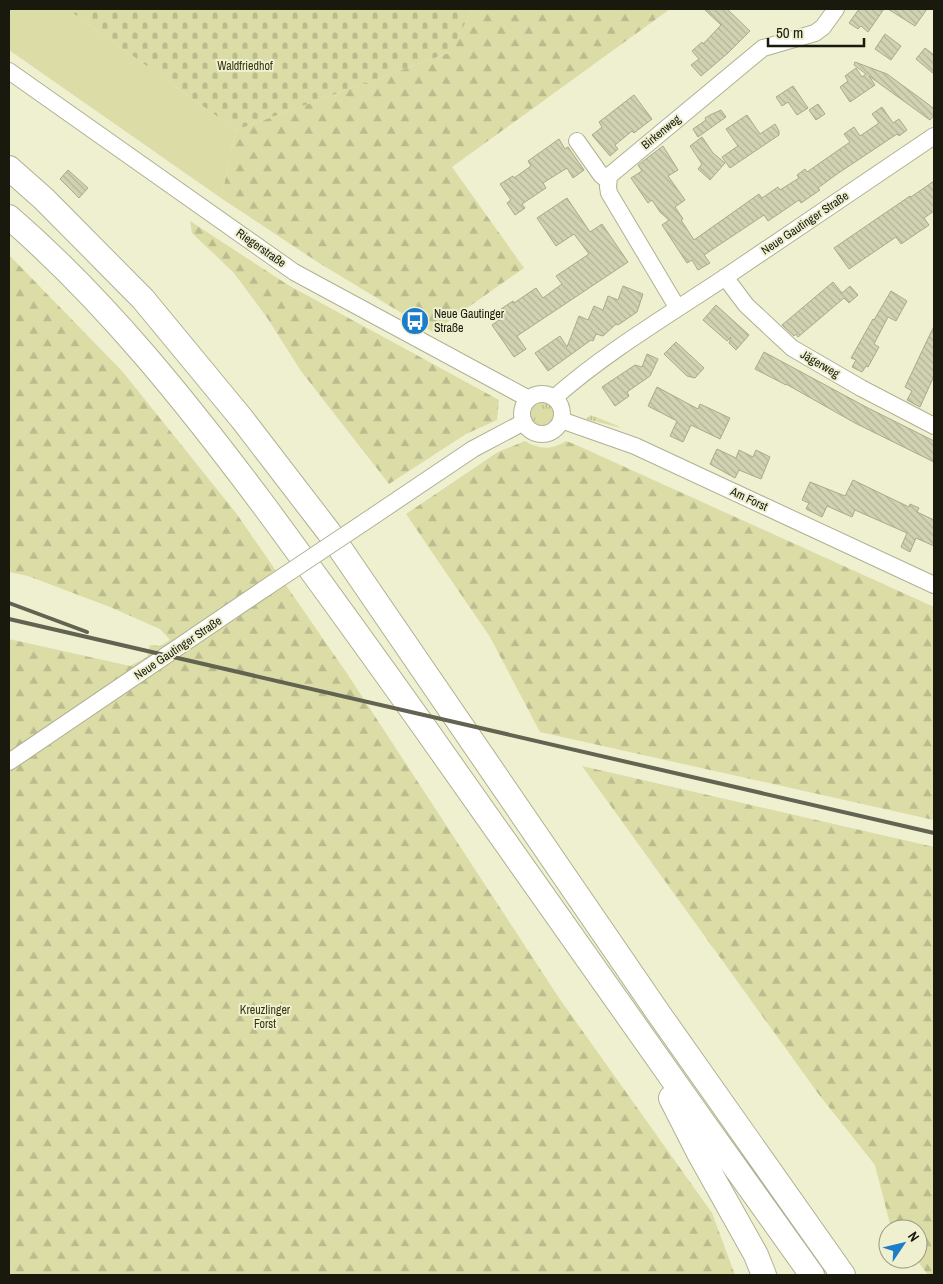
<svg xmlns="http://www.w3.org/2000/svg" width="943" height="1284" font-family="'Archivo Narrow',sans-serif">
<defs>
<pattern id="grass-tufts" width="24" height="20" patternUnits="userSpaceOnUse" patternTransform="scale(1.25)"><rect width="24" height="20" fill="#dbdca6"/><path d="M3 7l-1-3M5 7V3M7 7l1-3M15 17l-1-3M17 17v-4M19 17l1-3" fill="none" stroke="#bbbc8e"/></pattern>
<pattern id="forest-firs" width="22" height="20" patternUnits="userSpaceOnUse" patternTransform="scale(1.25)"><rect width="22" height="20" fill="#dbdca6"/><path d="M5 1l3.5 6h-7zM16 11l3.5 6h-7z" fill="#bbbc8e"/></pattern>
<pattern id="cemetery-stones" width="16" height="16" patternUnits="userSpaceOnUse" patternTransform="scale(1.25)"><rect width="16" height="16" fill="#dbdca6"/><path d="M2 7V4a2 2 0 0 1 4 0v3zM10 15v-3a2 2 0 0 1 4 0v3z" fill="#bbbc8e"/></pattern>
<pattern id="building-back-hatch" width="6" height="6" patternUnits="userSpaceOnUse" patternTransform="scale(1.25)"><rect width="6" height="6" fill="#d1d2b2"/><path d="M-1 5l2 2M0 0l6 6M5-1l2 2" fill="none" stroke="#b3b498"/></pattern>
</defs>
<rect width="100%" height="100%" fill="#eef0cf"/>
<path fill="url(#grass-tufts)" d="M529 414a13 13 0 1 1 26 0a13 13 0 1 1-26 0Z
M591 415 618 426 621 428 586 419Z"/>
<path fill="url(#forest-firs)" d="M472 9H670L452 167 524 268 433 332 319 263 221 198 236 130 451 52Z
M190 221 288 285 499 400 497 420 466 434 389 484 301 371 268 319 234 273 192 233Z
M9 255 122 371 236 513 346 672 559 998 712 1213 735 1275H9V639L130 666 147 657 150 645 160 646 170 640 160 629 110 607 28 576 9 572Z
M525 441C540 450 552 450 566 441L574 444 934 607V820L540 732 490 637 406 514 498 452Z
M582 766 934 847V1275H928L916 1259H918V1229H894L890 1224 875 1165 820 1096Z"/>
<path fill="url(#cemetery-stones)" d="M67 9H472L451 52 236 130Z"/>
<path fill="#dbdca6" d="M9 9H67L236 130 221 198 9 50Z"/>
<path fill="url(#building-back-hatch)" stroke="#a9aa8c" d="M704 9H727L750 31 728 53 701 76 691 65 699 59 692 51 702 42 703 44 721 25Z
M859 9H884L868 32 861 26 858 29 849 23Z
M888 9H927L915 26Z
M885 34 901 46 891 60 875 49Z
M925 48 934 55V74L916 59Z
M855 62 887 74 928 104 934 109V115L930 120 869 76 875 85 850 102 840 87 848 81 845 76 856 68 862 77 866 74 854 65Z
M793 86 808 108 797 115 788 102 782 106 776 97Z
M634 95 652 119 634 133 632 131 615 145 618 149 610 156 592 135 602 127 599 122Z
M818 104 825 114 816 120 809 110Z
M882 107 893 123 899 119 907 130 899 136 897 134 837 174 818 188 820 190 801 203 799 200 768 221 764 215 704 255 710 263 698 270 692 260 687 263 662 225 669 220 660 212 652 200 648 203 631 178 642 171 638 165 663 146 678 170 668 176 685 200 675 207 683 219 681 220 694 240 759 194 762 198 778 187 780 190 799 178 797 175 805 169 807 172 850 142 844 134 854 127 860 136 879 123 872 114Z
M721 110 726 117 698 137 693 129 706 120 705 118 710 115Z
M747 115 760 134 775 124 779 131V135L730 168 722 157 738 146 726 129Z
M702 137 713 153 725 163 710 180 698 169 702 164 690 146Z
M559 139 565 149 568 147 584 170 573 178 567 168 543 183 546 188 522 204 525 208 515 215 507 203 511 200 500 184 513 176 514 178 531 166 528 161Z
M68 170 88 188 79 198 60 179Z
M934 181V211L924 218 929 225 901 244 896 237 849 269 834 248 910 196 911 197Z
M567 198 590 232 602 224 628 262 517 336 526 349 514 357 492 325 505 316 501 309 513 301 514 303 536 288 543 298 562 284 556 276 589 254 574 234 556 246 537 218Z
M833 282 842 293 850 286 858 295 849 303 844 298 798 337 796 334 794 336 782 325Z
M623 286 643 294 637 312 618 325 616 324 603 336 596 334 593 341 591 340 548 371 535 353 560 336 567 347 579 316 588 320 594 306 603 310 608 296 618 300Z
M891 291 907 301 896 321 888 317 874 344 879 347 868 367 866 366 862 372 852 367 856 360 851 358 873 319 874 320Z
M716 305 749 335 736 350 729 343 731 337 727 341 703 320Z
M934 326V376L920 407 907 400 912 391 905 387Z
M676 342 704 368 695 378 687 376 664 354Z
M764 352 868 408 934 441V462L855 423 786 384V385L755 369Z
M647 354 658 359 650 376 627 392 629 396 615 406 602 387 635 365 642 367Z
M657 387 698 409 700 404 730 418 720 439 691 425 683 442 670 436 677 421 648 406Z
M717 449 736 458 739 450 753 457 756 450 770 457 761 479 739 470 735 478 710 464Z
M853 480 909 507 910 504 919 508 917 512 934 520V546L916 538 910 552 901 547 907 533 855 510 852 517 827 506 822 517 806 509 809 503 802 500 810 482 845 496Z"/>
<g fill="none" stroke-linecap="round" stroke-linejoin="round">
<defs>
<path id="minor" d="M9 71 294 272 529 399
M577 141 601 175 608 181
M725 277 746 305 792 348 861 388 934 426
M677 307 609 193 608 187 609 176 763 48 815 33 823 27 836 9
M522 414a20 20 0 1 1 40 0a20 20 0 1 1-40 0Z
M554 398C606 352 667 316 724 278 794 231 864 183 934 136
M561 420 635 446 934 585
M375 515 473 449 524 422
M9 762 264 589"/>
<path id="highway" d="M9 168 44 199 143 299 242 419 328 531 659 1014 843 1275
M9 217C107 302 188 404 265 507 318 579 370 651 422 724 551 908 681 1092 812 1275
M671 1098 700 1155 756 1255 764 1275"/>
</defs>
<use href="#minor" stroke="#b0b192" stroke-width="18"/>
<use href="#highway" stroke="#b0b192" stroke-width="26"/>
<use href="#minor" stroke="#fff" stroke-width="16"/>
<use href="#highway" stroke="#fff" stroke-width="24"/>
<path stroke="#626350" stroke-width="4" d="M9 603 87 632
M9 619 934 833"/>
<defs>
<path id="minor-bridge" d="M264 589 375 515"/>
</defs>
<use href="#minor-bridge" stroke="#b0b192" stroke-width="18" stroke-linecap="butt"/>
<use href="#minor-bridge" stroke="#fff" stroke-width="16"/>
</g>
<defs>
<symbol id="bus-disc" viewBox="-11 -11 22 22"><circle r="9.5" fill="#1d7dc9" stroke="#eef0cf"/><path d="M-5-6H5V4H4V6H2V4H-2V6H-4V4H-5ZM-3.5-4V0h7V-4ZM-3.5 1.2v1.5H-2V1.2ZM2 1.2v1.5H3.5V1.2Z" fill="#fff"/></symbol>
</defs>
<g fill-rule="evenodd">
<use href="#bus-disc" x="399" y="305" width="32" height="32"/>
</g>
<g text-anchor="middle" stroke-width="4" stroke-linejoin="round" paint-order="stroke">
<g font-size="12" fill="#373714" stroke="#eef0cf">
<text x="245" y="70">Waldfriedhof</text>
<text x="265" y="1014">Kreuzlinger<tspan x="265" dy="14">Forst</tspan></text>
</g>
<g font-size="12" fill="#19190e" stroke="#eef0cf">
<text transform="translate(661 132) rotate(-39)" y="4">Birkenweg</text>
<text transform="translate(805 223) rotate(-34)" y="4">Neue Gautinger Straße</text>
<text transform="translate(261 248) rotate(35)" y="4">Riegerstraße</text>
<text transform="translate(820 364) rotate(30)" y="4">Jägerweg</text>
<text transform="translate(749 499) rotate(25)" y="4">Am Forst</text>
<text transform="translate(178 648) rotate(-34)" y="4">Neue Gautinger Straße</text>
</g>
<g font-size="12" fill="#19190e" stroke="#eef0cf" text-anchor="start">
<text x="434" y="318">Neue Gautinger<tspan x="434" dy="14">Straße</tspan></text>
</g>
</g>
<rect width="943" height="1284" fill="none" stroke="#19190e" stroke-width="20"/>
<g transform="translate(903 1244) rotate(55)"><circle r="24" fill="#eef0cf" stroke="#999a82"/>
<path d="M0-4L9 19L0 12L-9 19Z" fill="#1d7dc9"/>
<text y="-8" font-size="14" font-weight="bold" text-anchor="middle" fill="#19190e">N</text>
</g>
<path d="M768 38v8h96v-8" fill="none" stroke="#19190e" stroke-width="2.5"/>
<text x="776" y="38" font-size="15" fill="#19190e" stroke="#eef0cf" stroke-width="4" paint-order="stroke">50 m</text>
</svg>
